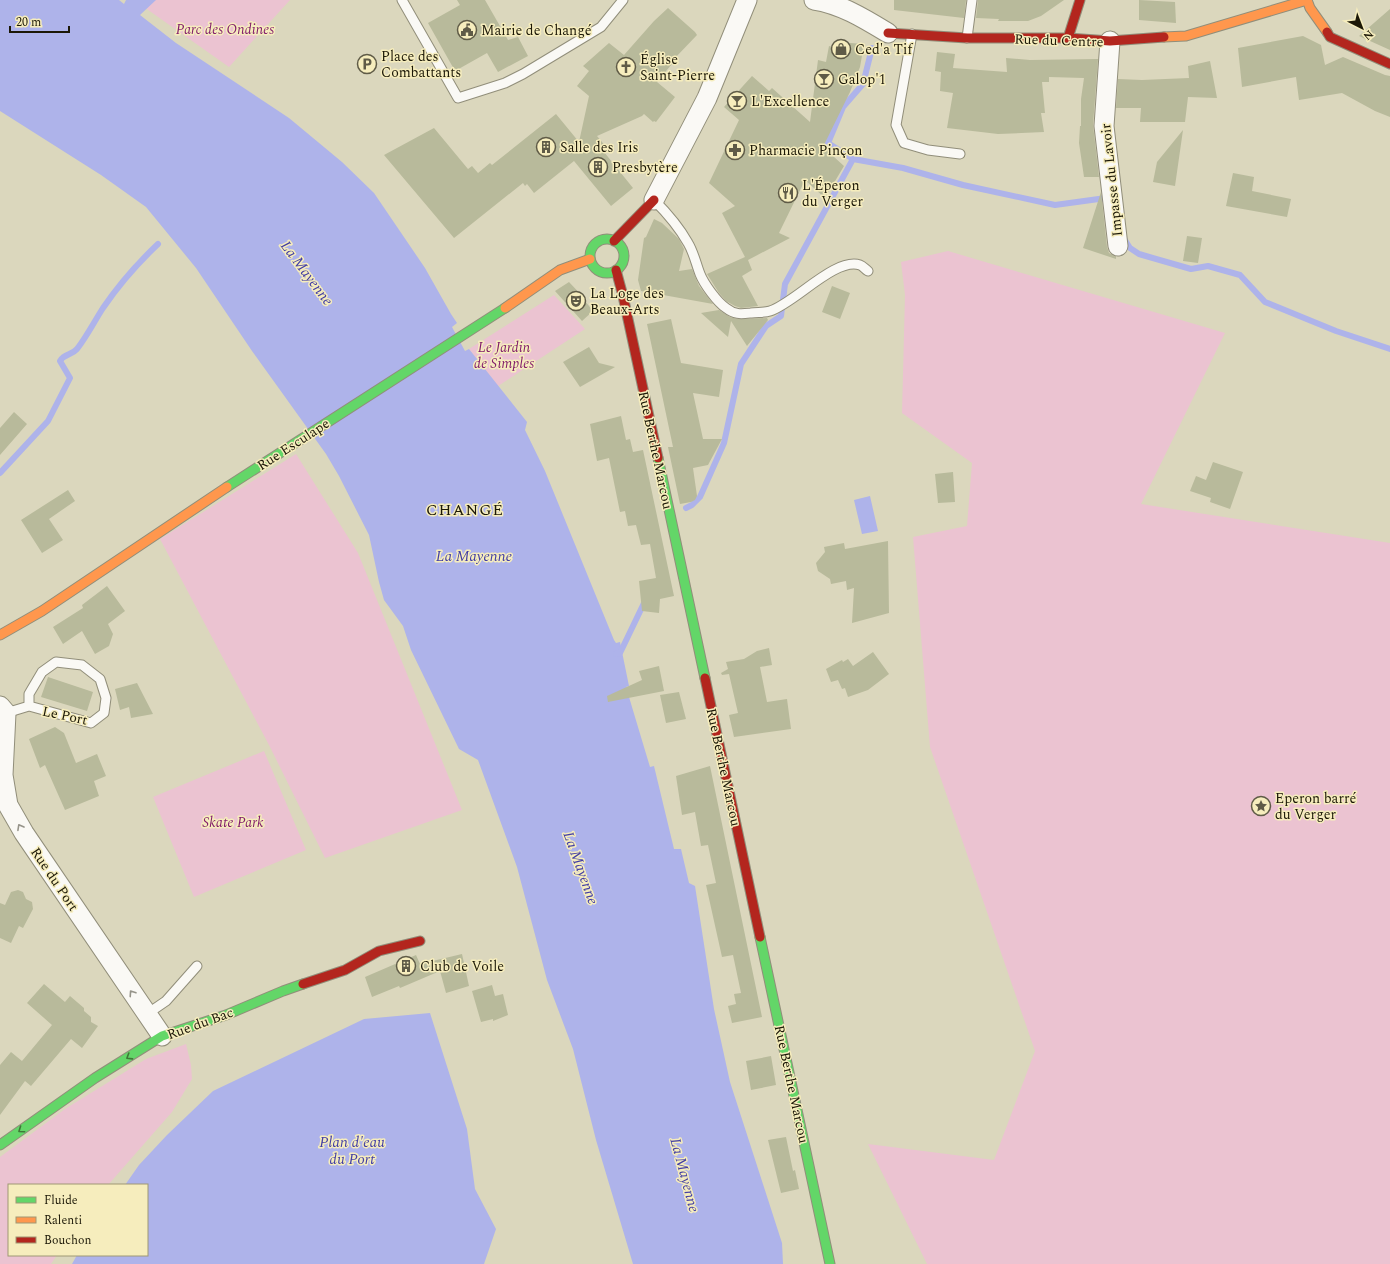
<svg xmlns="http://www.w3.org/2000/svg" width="1390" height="1264" font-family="Spectral,serif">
<rect width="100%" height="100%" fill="#dbd7bd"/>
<path fill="#ebc3d1" d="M134 0H290L229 67Z
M948 251 1225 333 1141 504 1390 543V1264H927L868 1144 994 1160 1035 1051 930 747 913 537 967 526 972 463 902 413 905 295 901 262Z
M554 295 585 329 498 386 469 349Z
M296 454 358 553 462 810 325 858 269 745 160 539Z
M264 751 306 850 194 897 153 797Z
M186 1044 191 1065 192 1079 172 1112 108 1185H9V1255H57L51 1264H0V1157L65 1109 146 1059Z"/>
<path fill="#aeb3ea" d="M0 0H119L124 4 126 0H156L140 15 176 43 289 118 342 162 374 193 425 268 451 314 457 323 452 327 465 351 469 349 527 422 525 430 545 471 614 640 616 643 620 642 629 686 626 687 650 767 654 766 674 849H681L689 883 695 886 714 1009 730 1082 782 1243 783 1264H633L596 1140 573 1049 547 980 517 867 478 760 459 749 411 650 403 626 384 600 379 582 369 535 339 476 326 454 252 351 196 268 146 207 101 175 0 111Z
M870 496 878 531 862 534 854 500Z
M430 1013 467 1129 475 1189 496 1229 484 1264H72L77 1255H147V1185H125L139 1165 167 1135 213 1091 364 1019Z"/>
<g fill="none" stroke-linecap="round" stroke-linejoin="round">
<path stroke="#aeb3ea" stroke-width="6" d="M853 159 903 168 963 185 1055 205 1106 198
M1123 237 1130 248 1139 254 1191 269 1208 266 1240 275 1265 302 1336 331 1390 349
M0 473 48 421 70 378 60 361C65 353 71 356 77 349 87 336 94 322 103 308 118 286 139 262 158 244
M686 508 692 505 700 497 724 443 741 364 766 326 781 316 785 284 853 159 828 143 843 107 863 84 872 48
M616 654 620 653 645 601"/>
</g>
<path fill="#b8ba9b" d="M457 0H485L508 40 518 37 528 56 498 72 487 53 455 71 428 23 460 5Z
M894 0H966L964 18 894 10Z
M978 0H1064L1041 16 1028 21H998L999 19 976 18Z
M1139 0 1175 2 1176 23 1139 20Z
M668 8 695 32 697 35 675 58 676 59 657 82 675 97 656 122 654 121 653 122 644 114 642 116 597 136 607 148 604 152 633 188 611 206 574 161 534 193 527 184 525 186 523 183 454 238 384 155 434 128 468 169 472 166 478 173 490 163 492 165 556 114 579 142 589 96 577 86 589 71 583 66 609 43 624 55 654 21Z
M1390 9V50L1359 36Z
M1303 36 1321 45 1325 65 1343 57 1385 75 1390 76V117L1375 111 1342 93 1299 100 1296 77 1242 87 1238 48Z
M837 42 864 44 860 67 850 92 823 147 844 166 825 198 805 180 779 233 790 238 748 260 752 270 742 276 758 306 741 308 735 306 726 301 719 293 707 274 745 257 722 213 735 206 709 183 739 120 724 107 752 76 769 91 772 88 810 122 818 60 826 62 829 46 836 48Z
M937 52 955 54 953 68 1007 72 1006 58 1030 60 1098 59 1093 125 1099 177H1084L1079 143 1080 126H1081V99L1084 78 1049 77V82H1042L1045 113H1041L1044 132 998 134 947 128 953 93 940 91 941 72 935 71Z
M1210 61 1217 98 1188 97 1185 122H1140L1141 108H1116L1118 79 1142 80 1189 78 1188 66Z
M1183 130 1175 186 1153 182 1157 162Z
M1233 173 1254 177 1252 191 1291 199 1287 217 1226 206Z
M1101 192 1107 247 1109 253 1116 256V259L1083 248Z
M654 219 662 223 679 239 684 249 679 271 692 269 699 286 713 304 641 291 638 280 644 238 646 237Z
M1187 236 1202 238 1198 263 1183 261Z
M569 282 586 300 585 301 593 311 582 321 555 291Z
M832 286 850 293 840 319 822 312Z
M719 310 730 317 737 319 767 318 768 320 747 346 731 321 728 337 701 313Z
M671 319 681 363 723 370 719 397 693 393 703 439H722L708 465 693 468 697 496 695 500 691 502 680 504 668 447H673L647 324Z
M589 347 599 363 615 367 580 387 563 362Z
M14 412 27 424 0 455V428Z
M621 416 626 440 630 439 633 452 643 450 674 596 660 599 659 613 642 611 639 581 656 578 650 544 641 545 636 525 628 526 625 511 620 512 609 458 597 461 590 424Z
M1213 462 1243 472 1230 509 1210 502 1211 498 1190 491 1196 476 1206 480Z
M953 472 955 502 938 503 935 474Z
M68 490 75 501 49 519 63 540 42 553 21 520Z
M888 541 889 613 852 623 854 588 847 590 846 581 831 584 830 579 818 571 816 563 825 552 824 547 844 543 845 549Z
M107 586 125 611 108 624 113 634 109 646 95 654 82 631 63 644 53 627 83 608 82 605Z
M769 648 772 665 760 667 767 702 787 699 791 729 734 737 729 715 738 713 729 674 722 675 721 673 728 669 726 662 744 659 757 651Z
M873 652 889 674 868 690 848 697 845 688 842 689 838 680 831 682 826 669 842 660 843 662 848 659 853 666Z
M659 666 664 691 608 702 607 696 642 680 639 671Z
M48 677 93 692 87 711 41 697Z
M137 683 153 714 131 718 129 707 120 710 115 689Z
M679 692 686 719 666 723 660 695Z
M55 727 64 733 76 763 97 754 106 776 94 781 99 796 65 810 45 765 40 768 29 739Z
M710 766 762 1017 732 1023 728 1006 736 1004 734 994 741 993 733 955 722 957 706 885 716 883 708 845 701 846 695 812 682 815 676 776Z
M18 890 23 892 26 899 32 902 33 909 23 928 19 926 11 943 0 938V903L5 905 11 892Z
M462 954 469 986 446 993 440 971 400 988 399 986 372 997 365 977 416 955 420 964Z
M44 984 65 1002 70 996 84 1008V1011L91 1017V1022L98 1026 82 1048 71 1039 31 1086 25 1081 0 1115V1065L11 1052 22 1061 52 1025 27 1003Z
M492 985 495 996 503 994 508 1015 493 1021V1019L481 1022 472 991Z
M771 1056 776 1085 751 1090 746 1061Z
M786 1137 793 1171 795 1170 799 1189 781 1193 768 1140Z"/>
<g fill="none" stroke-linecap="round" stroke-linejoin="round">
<defs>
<path id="lane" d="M402 0 458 98 505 83 523 74 601 27 623 0
M912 34 896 125 904 143 928 150 960 154
M967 38 972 0
M654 200C667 213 679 227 688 243 694 253 696 264 700 274 704 284 717 302 726 308 735 315 741 314 751 313 757 312 764 313 770 311 795 303 835 257 860 265 863 266 865 269 868 271
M6 713 29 706 91 723 104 713 106 698 100 679 82 665 56 662 42 672 29 694V706
M147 1014 166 1001 197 966"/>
<path id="street" d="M814 0C841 4 865 19 888 33
M1110 41 1104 126 1118 246
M654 200 707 98 747 0
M0 706 6 713 3 775 8 805 24 833 162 1036"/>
<path id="fast" d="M590 256a17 17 0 1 1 34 0a17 17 0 1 1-34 0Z
M658 458 705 678
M227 487 505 308
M760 937 830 1264
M0 1145 95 1078 162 1036 226 1015 283 991 303 984"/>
<path id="slow" d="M1164 37 1186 36 1307 0 1310 8 1327 32
M505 308 560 270 590 259
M0 635 42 611 227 487"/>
<path id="jam" d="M1327 32 1330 37 1390 64
M888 33 967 38H1068L1110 41 1164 37
M1068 38 1080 0
M614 241 654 200
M616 270 623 296 658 458
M705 678 760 937
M303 984 345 970 379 951 420 941"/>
</defs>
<use href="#lane" stroke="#918e7a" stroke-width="11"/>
<use href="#street" stroke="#918e7a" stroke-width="21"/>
<use href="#fast" stroke="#918e7a" stroke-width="11"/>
<use href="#slow" stroke="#918e7a" stroke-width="11"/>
<use href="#jam" stroke="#918e7a" stroke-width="11"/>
<use href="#lane" stroke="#faf9f5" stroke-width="9"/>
<use href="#street" stroke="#faf9f5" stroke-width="19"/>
<use href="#fast" stroke="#63d668" stroke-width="9"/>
<use href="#slow" stroke="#ff974d" stroke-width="9"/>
<use href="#jam" stroke="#b3261e" stroke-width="9"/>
</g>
<defs><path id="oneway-chevron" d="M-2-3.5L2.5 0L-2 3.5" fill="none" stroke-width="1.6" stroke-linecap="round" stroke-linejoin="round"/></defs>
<g stroke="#96948a">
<use href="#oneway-chevron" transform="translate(20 827) rotate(-119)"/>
<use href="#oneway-chevron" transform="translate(132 993) rotate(-124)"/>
</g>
<g stroke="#407738">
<use href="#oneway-chevron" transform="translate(129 1057) rotate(148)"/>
<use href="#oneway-chevron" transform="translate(21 1130) rotate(145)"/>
</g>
<defs>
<symbol id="civic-ring" viewBox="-11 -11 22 22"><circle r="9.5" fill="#f6edbd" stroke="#5f5b47" stroke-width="1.5"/><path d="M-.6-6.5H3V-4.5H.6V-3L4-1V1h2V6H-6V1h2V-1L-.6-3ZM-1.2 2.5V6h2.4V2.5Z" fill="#5f5b47"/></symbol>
<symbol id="shop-ring" viewBox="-11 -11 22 22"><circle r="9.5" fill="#f6edbd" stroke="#5f5b47" stroke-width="1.5"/><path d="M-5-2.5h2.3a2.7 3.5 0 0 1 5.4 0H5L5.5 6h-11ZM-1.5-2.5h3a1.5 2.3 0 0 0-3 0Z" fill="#5f5b47"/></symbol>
<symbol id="parking-ring" viewBox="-11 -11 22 22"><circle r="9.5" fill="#f6edbd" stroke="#5f5b47" stroke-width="1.5"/><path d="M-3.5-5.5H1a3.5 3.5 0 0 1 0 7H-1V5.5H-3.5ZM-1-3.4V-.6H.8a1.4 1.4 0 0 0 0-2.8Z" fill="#5f5b47"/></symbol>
<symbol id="church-ring" viewBox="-11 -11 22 22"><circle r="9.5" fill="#f6edbd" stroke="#5f5b47" stroke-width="1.5"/><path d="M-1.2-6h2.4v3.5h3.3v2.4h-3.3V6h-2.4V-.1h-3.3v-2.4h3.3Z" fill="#5f5b47"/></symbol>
<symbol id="bar-ring" viewBox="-11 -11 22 22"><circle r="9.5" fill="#f6edbd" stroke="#5f5b47" stroke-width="1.5"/><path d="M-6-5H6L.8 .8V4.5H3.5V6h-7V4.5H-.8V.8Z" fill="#5f5b47"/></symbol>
<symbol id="building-ring" viewBox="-11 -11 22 22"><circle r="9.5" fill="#f6edbd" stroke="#5f5b47" stroke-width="1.5"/><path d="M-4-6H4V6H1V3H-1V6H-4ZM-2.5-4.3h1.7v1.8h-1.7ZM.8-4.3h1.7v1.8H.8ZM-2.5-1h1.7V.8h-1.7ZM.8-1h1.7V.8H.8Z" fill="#5f5b47"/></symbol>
<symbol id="pharmacy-ring" viewBox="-11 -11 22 22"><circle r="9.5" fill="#f6edbd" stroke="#5f5b47" stroke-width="1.5"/><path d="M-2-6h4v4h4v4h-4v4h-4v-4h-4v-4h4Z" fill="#5f5b47"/></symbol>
<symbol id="restaurant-ring" viewBox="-11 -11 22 22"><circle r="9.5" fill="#f6edbd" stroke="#5f5b47" stroke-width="1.5"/><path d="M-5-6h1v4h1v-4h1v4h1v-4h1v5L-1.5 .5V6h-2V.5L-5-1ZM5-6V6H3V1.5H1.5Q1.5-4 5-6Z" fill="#5f5b47"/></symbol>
<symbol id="theatre-ring" viewBox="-11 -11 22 22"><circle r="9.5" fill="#f6edbd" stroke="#5f5b47" stroke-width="1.5"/><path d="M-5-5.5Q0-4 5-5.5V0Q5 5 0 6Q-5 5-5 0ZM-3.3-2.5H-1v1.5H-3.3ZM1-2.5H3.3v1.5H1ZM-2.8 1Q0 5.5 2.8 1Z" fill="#5f5b47"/></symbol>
<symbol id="sight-ring" viewBox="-11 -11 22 22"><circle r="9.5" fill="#f6edbd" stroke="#5f5b47" stroke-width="1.5"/><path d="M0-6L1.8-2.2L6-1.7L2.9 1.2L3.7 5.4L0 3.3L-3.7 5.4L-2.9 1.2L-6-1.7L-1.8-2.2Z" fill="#5f5b47"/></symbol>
</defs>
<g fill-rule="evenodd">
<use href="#civic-ring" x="456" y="19" width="22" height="22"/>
<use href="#shop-ring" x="830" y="38" width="22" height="22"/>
<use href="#parking-ring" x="356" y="53" width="22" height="22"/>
<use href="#church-ring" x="615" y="56" width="22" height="22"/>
<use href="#bar-ring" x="813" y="68" width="22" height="22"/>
<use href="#bar-ring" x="726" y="90" width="22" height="22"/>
<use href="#building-ring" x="535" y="136" width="22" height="22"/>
<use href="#pharmacy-ring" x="724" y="139" width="22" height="22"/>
<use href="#building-ring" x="587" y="156" width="22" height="22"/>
<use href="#restaurant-ring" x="777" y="182" width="22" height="22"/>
<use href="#theatre-ring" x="565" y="290" width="22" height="22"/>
<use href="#sight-ring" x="1250" y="795" width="22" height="22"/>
<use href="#building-ring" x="395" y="955" width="22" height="22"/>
</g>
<g text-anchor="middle" stroke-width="3" stroke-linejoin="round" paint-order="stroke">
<g font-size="14" font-style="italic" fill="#821c6b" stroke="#f6edbd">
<text x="225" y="34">Parc des Ondines</text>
<text x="504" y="352">Le Jardin<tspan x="504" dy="16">de Simples</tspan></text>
<text x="233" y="827">Skate Park</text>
</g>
<g font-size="14" fill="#1c1807" stroke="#f6edbd" text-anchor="start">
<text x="481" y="35">Mairie de Changé</text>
<text x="855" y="54">Ced'a Tif</text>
<text x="381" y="61">Place des<tspan x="381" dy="16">Combattants</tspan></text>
<text x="640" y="64">Église<tspan x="640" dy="16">Saint-Pierre</tspan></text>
<text x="838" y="84">Galop'1</text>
<text x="751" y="106">L'Excellence</text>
<text x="560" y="152">Salle des Iris</text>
<text x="749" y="155">Pharmacie Pinçon</text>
<text x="612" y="172">Presbytère</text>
<text x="802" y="190">L'Éperon<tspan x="802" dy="16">du Verger</tspan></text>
<text x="590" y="298">La Loge des<tspan x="590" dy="16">Beaux-Arts</tspan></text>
<text x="1275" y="803">Eperon barré<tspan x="1275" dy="16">du Verger</tspan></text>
<text x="420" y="971">Club de Voile</text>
</g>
<g font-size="14" fill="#1c1807" stroke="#f6edbd">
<text transform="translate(1059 40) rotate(2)" y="5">Rue du Centre</text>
<text transform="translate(1111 180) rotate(-96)" y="5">Impasse du Lavoir</text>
<text transform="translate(293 444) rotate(-33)" y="5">Rue Esculape</text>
<text transform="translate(656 450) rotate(78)" y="5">Rue Berthe Marcou</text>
<text transform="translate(65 715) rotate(12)" y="5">Le Port</text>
<text transform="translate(724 767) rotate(78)" y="5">Rue Berthe Marcou</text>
<text transform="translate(55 879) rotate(56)" y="5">Rue du Port</text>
<text transform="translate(200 1023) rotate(-20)" y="5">Rue du Bac</text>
<text transform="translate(792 1084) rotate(78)" y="5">Rue Berthe Marcou</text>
</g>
<g font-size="15" font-style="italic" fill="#423ea4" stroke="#f6edbd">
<text transform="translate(307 273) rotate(53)" y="5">La Mayenne</text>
<text x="474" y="561">La Mayenne</text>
<text transform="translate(581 868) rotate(70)" y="5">La Mayenne</text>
<text x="352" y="1147">Plan d'eau<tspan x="352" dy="17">du Port</tspan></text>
<text transform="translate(685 1175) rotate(75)" y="5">La Mayenne</text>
</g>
<g font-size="16" letter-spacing="1" fill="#1c1807" stroke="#f6edbd">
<text x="465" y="515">CHANGÉ</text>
</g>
</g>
<rect x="8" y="1184" width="140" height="72" fill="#f6edbd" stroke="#9f9874"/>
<rect x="16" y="1197" width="20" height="6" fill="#63d668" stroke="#9f9874"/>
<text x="44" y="1204" font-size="12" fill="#1c1807">Fluide</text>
<rect x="16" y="1217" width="20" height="6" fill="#ff974d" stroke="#9f9874"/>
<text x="44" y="1224" font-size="12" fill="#1c1807">Ralenti</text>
<rect x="16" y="1237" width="20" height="6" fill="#b3261e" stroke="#9f9874"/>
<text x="44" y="1244" font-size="12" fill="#1c1807">Bouchon</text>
<g transform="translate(1362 28) rotate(138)" stroke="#f6edbd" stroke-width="3" paint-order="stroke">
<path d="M0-3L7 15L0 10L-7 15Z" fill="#1c1807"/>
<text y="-6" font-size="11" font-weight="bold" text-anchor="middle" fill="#1c1807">N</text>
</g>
<path d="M10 26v6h59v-6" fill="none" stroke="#1c1807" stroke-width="2"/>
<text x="16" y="26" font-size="12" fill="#1c1807" stroke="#f6edbd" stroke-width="3" paint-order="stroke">20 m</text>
</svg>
